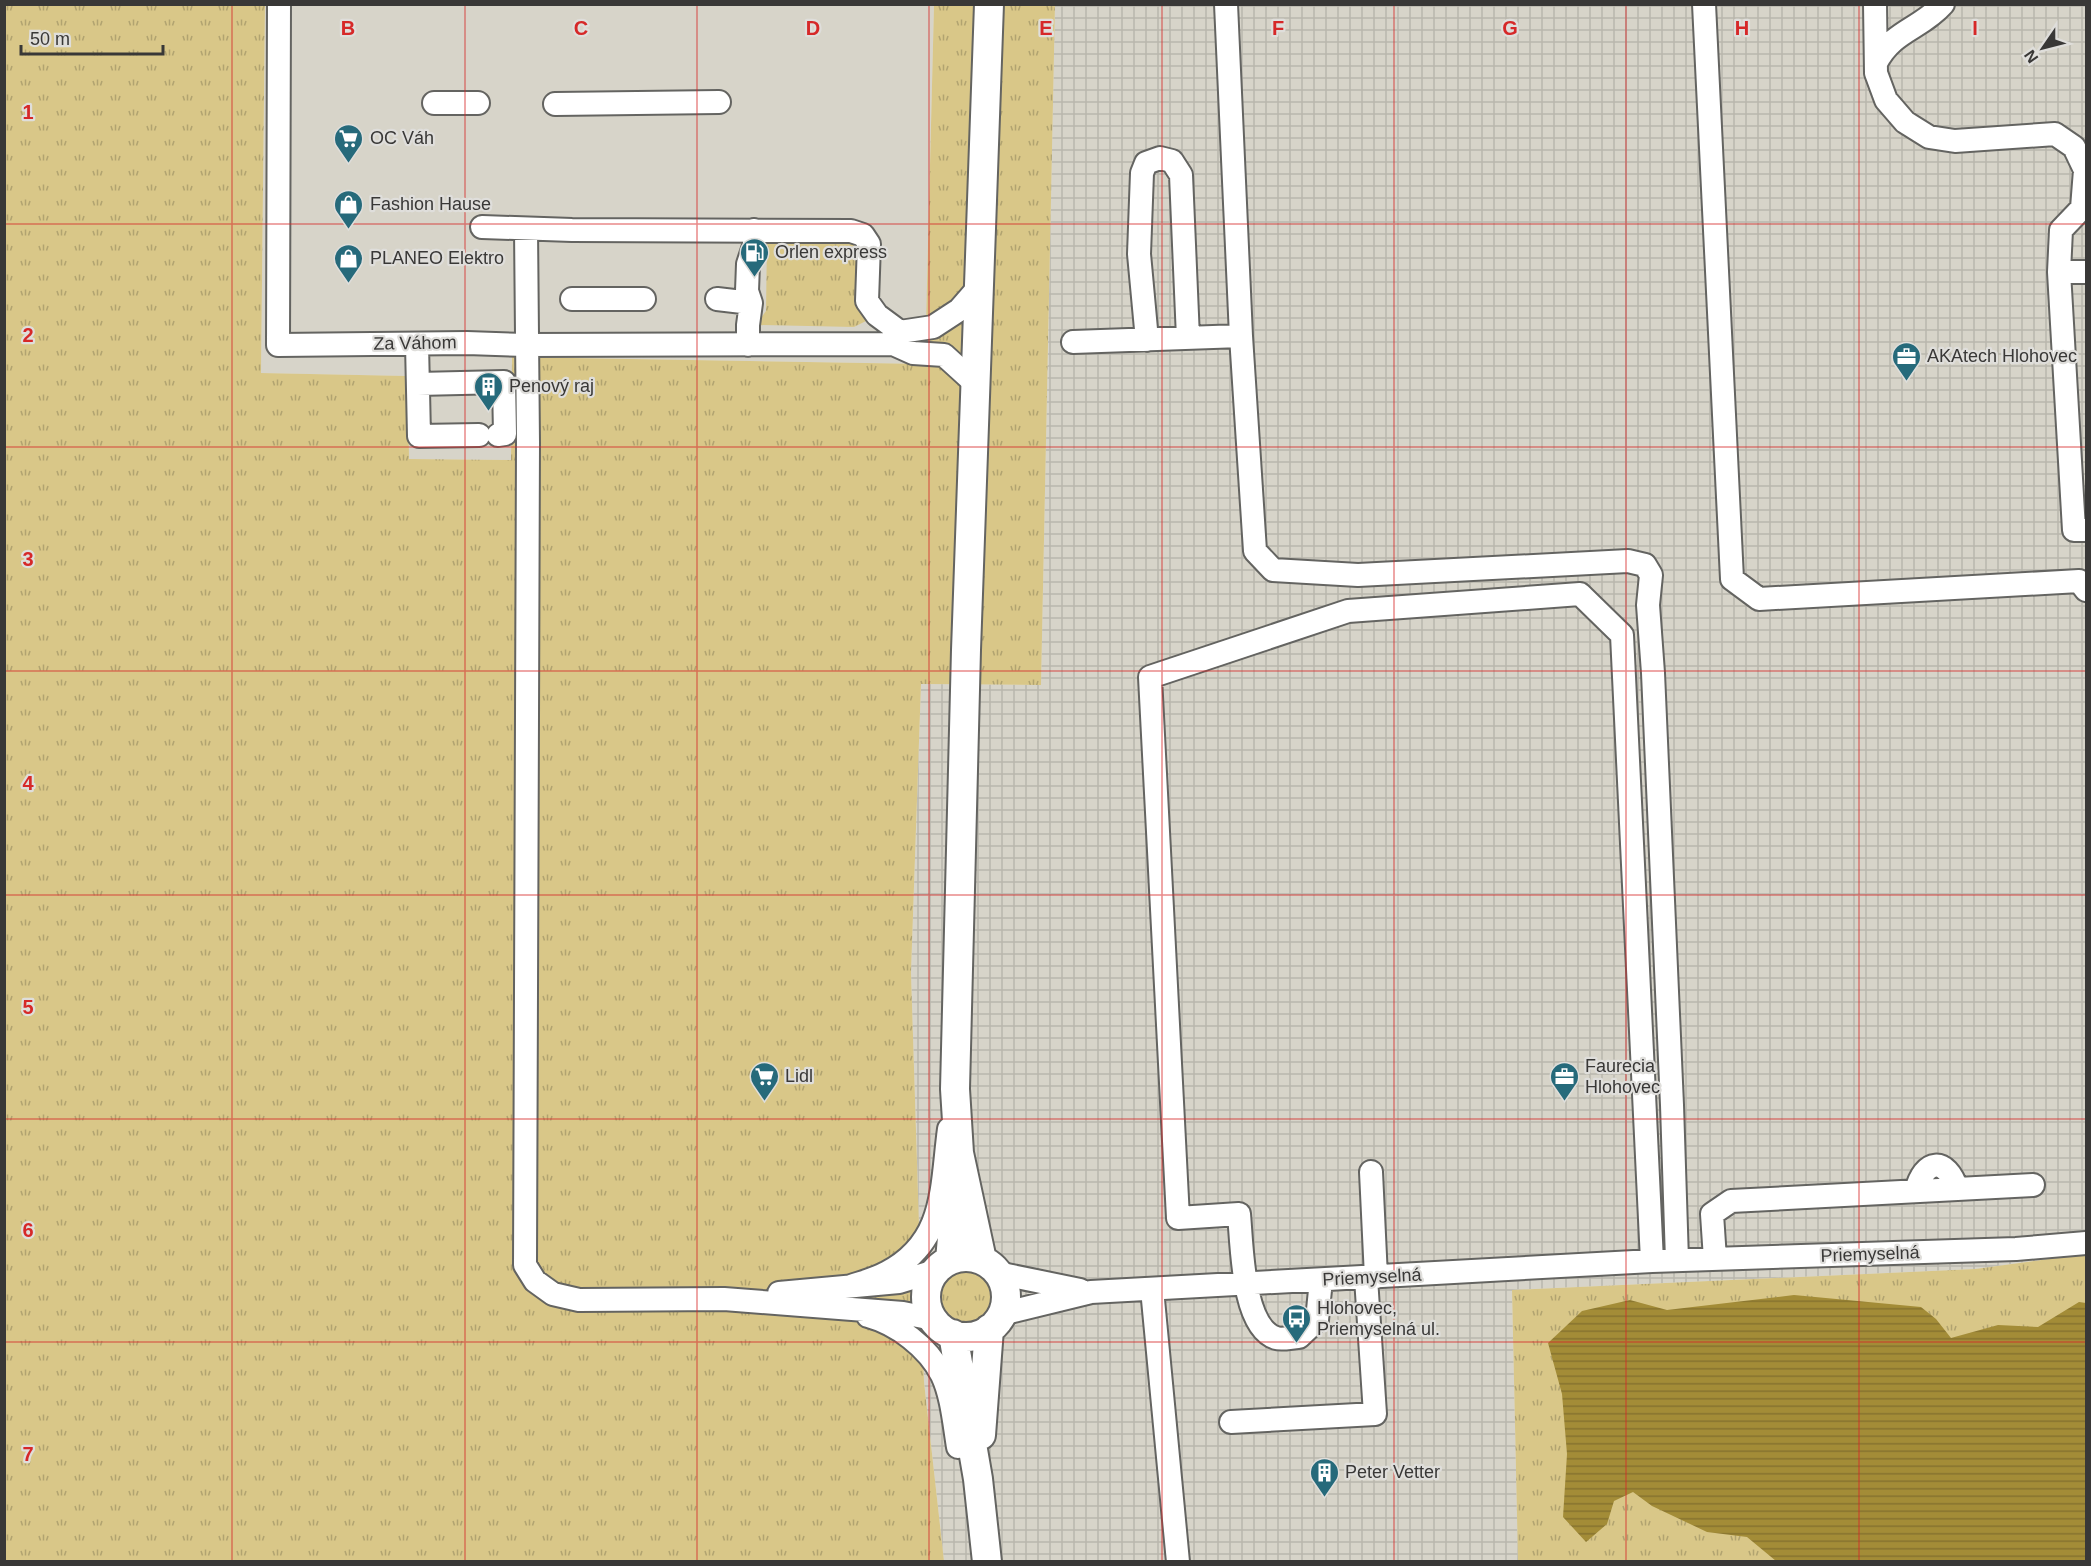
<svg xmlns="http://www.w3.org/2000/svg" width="2091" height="1566" font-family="Helvetica,sans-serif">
<defs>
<pattern id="industrial-grid" width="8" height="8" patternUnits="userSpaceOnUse" patternTransform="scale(1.5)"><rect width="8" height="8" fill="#d7d4c9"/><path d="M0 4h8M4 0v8" fill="none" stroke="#b9b7ad"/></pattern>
<pattern id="grass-tufts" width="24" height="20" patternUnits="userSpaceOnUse" patternTransform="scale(1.5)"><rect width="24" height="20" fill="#d9c788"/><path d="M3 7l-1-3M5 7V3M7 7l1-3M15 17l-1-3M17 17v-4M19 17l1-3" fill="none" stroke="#b1a370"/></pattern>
<pattern id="water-rules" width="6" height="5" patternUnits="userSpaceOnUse" patternTransform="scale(1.5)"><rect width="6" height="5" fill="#a38c37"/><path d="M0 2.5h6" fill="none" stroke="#86732f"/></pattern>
</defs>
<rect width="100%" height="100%" fill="#dfdedb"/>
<path fill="#d7d4c9" d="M265 5H934L925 364 512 357 511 460 409 459 407 376 261 373Z"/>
<path fill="url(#industrial-grid)" d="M1055 5H2086V1254L1975 1269 1512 1290 1518 1561H944L924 1382 911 973 921 684 1041 685Z"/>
<path fill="url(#grass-tufts)" d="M5 5H265L261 373 408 376 409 459 511 460 512 357 925 364 934 5H1055L1041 685 921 684 911 973 924 1382 944 1561 5 1562Z
M767 238 854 242 859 252 868 320 854 327 756 325 766 311Z
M2086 1254V1561H1518L1512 1290 1975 1269Z
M937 1296a29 29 0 1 1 58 0a29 29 0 1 1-58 0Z"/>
<path fill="url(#water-rules)" d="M1794 1295 1921 1307 1936 1319 1951 1338 1998 1325 2038 1327 2079 1302 2086 1303V1561H1776L1747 1537 1707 1532 1652 1506 1633 1492 1614 1501 1607 1524 1586 1542 1563 1517 1567 1454 1562 1394 1548 1343 1582 1311 1630 1300 1667 1310Z"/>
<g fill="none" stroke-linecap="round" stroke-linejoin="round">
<defs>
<path id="minor" d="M279 4 278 345 467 343 526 345 893 344 913 353 944 355 977 385
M1226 4 1241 336 1255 551 1273 570 1358 575 1628 561 1645 565 1651 575 1648 605 1653 673 1672 1105 1677 1260
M1704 4 1732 579 1759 599 2079 581 2086 590
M1875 4 1876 73 1886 100 1905 122 1929 137 1955 141 2055 134 2074 147 2085 170 2082 208 2061 230 2059 272
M1876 63C1893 30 1921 29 1943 4
M434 103H478
M555 104 719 102
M482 227 572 230 851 231 863 235 869 244 867 301 877 315 900 332 933 327 959 310 979 287
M526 229 528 442 525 1265 535 1281 553 1294 579 1300 724 1299 903 1313 933 1319
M2086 272H2059L2074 530H2086
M572 299H644
M717 299 751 303
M1147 340 1139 254 1142 173 1146 163 1160 158 1172 161 1181 175 1188 338
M1073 342 1241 336
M417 344 419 436 479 435
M748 345V325L751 303 747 291 748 264 754 246V230
M418 384 504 382 505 434 498 435
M1371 1172 1376 1277
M1916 1191C1924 1159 1946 1156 1957 1189
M1715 1259 1712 1214 1731 1201 2033 1185
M997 1273 1080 1290
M1321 1280 1317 1320 1299 1337C1293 1337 1282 1340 1276 1338 1242 1327 1242 1245 1239 1214L1178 1218 1150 677 1348 611 1580 594 1622 635 1652 1261
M851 1286C863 1282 875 1279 886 1273 946 1242 941 1188 949 1129
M1152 1289 1178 1562
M779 1293 899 1282 935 1271
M1001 1314 1091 1292 1652 1261 2016 1249 2086 1243
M868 1316C897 1324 928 1347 942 1375 952 1396 954 1423 958 1447
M1231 1422 1375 1414 1366 1278"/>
<path id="major" d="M926 1297a40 40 0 1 1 80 0a40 40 0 1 1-80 0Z
M950 1260 957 1182
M982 1260 959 1153 955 1089 966 650 989 4
M953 1334 978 1479 987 1562
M981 1435 989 1329"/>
</defs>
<use href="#minor" stroke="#646461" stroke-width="26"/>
<use href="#major" stroke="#646461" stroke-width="32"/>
<use href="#minor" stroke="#fff" stroke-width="22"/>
<use href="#major" stroke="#fff" stroke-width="28"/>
</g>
<path fill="none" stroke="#d62828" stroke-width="1.5" stroke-opacity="0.55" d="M232 4V1562M465 4V1562M697 4V1562M929 4V1562M1162 4V1562M1394 4V1562M1626 4V1562M1859 4V1562M4 224H2086M4 447H2086M4 671H2086M4 895H2086M4 1119H2086M4 1342H2086"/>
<defs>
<symbol id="supermarket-pin" viewBox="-11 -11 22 30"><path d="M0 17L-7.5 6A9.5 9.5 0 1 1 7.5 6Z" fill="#266a7b" stroke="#dfdedb"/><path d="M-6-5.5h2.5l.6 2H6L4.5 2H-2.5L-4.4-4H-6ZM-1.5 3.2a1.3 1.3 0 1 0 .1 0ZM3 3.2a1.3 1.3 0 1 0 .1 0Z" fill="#fff"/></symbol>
<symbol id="shop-pin" viewBox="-11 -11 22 30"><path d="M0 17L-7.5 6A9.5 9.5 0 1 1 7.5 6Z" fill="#266a7b" stroke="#dfdedb"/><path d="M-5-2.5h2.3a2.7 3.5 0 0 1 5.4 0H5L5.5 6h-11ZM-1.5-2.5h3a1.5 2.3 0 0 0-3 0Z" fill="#fff"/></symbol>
<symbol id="fuel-pin" viewBox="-11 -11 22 30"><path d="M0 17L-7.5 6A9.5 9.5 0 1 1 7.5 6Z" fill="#266a7b" stroke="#dfdedb"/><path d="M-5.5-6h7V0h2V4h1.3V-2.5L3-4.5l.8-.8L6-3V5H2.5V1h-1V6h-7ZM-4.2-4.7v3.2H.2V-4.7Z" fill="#fff"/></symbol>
<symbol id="office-pin" viewBox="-11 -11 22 30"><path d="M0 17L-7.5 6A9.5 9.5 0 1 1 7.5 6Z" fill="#266a7b" stroke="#dfdedb"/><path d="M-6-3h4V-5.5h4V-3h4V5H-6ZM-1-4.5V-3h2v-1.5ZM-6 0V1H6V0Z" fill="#fff"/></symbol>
<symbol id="building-pin" viewBox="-11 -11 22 30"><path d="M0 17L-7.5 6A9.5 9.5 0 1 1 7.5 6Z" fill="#266a7b" stroke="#dfdedb"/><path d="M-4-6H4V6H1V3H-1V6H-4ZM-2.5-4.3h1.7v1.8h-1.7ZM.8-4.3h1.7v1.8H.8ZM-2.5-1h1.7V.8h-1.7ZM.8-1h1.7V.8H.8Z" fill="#fff"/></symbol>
<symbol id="bus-pin" viewBox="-11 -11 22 30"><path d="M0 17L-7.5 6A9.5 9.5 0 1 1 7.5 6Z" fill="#266a7b" stroke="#dfdedb"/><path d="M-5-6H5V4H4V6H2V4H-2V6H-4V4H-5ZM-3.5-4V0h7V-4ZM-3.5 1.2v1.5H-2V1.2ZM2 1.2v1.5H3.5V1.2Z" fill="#fff"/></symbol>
</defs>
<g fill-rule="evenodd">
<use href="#supermarket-pin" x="332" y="122" width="33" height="45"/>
<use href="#shop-pin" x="332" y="188" width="33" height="45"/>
<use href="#fuel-pin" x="738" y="236" width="33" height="45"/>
<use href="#shop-pin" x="332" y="242" width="33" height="45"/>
<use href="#office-pin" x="1890" y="340" width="33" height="45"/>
<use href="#building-pin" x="472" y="370" width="33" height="45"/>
<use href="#supermarket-pin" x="748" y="1060" width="33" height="45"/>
<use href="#office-pin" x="1548" y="1060" width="33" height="45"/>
<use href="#bus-pin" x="1280" y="1302" width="33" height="45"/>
<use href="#building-pin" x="1308" y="1456" width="33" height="45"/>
</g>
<g text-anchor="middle" stroke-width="4.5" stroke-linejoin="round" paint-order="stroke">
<g font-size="18" fill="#393837" stroke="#dfdedb" text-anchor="start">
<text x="370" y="144">OC Váh</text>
<text x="370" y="210">Fashion Hause</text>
<text x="775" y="258">Orlen express</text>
<text x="370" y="264">PLANEO Elektro</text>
<text x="1927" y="362">AKAtech Hlohovec</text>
<text x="509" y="392">Penový raj</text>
<text x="1585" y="1072">Faurecia<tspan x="1585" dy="21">Hlohovec</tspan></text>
<text x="785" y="1082">Lidl</text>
<text x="1317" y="1314">Hlohovec,<tspan x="1317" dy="21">Priemyselná ul.</tspan></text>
<text x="1345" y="1478">Peter Vetter</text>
</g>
<g font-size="18" fill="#393837" stroke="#dfdedb">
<text transform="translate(415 343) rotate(-1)" y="6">Za Váhom</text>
<text transform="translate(1870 1254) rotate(-2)" y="6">Priemyselná</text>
<text transform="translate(1372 1277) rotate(-3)" y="6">Priemyselná</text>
</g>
</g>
<g font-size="20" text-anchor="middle" font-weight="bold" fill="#d62828" stroke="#dfdedb" stroke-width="4.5" stroke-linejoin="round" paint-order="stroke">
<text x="348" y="35">B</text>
<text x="581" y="35">C</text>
<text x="813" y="35">D</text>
<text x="1046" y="35">E</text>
<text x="1278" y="35">F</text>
<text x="1510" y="35">G</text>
<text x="1742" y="35">H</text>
<text x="1975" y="35">I</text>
<text x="28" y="119">1</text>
<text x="28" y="342">2</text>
<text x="28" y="566">3</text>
<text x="28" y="790">4</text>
<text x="28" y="1014">5</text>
<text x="28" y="1237">6</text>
<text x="28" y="1461">7</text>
</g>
<rect width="2091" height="1566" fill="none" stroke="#393837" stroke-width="12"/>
<g transform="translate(2043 48) rotate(235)" stroke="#dfdedb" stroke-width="4.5" paint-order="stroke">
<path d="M0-4.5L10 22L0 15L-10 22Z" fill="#393837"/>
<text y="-9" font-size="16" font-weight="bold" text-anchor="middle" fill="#393837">N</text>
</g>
<path d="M21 45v9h142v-9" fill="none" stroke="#393837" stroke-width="3"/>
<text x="30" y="45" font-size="18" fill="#393837" stroke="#dfdedb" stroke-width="4.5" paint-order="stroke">50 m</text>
</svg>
